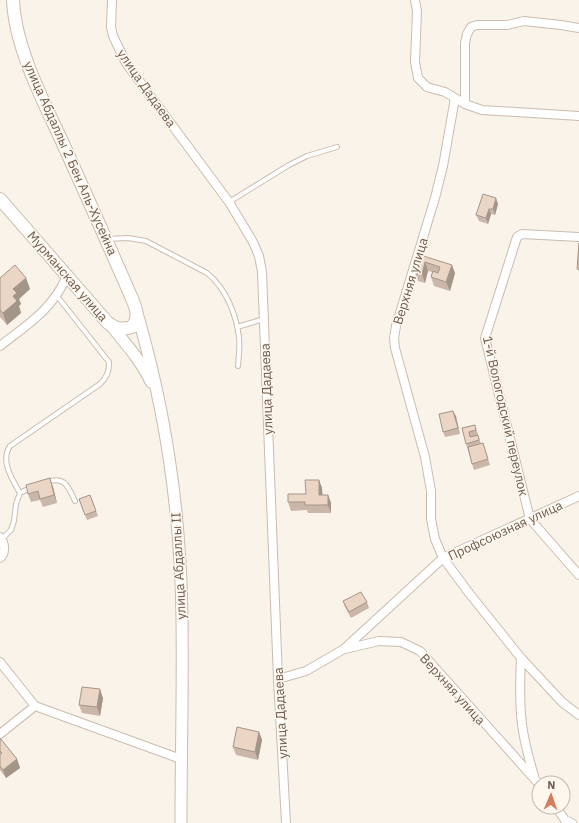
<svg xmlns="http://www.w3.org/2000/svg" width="579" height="823" font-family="'IBM Plex Sans',sans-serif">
<rect width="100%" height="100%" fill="#faf3e9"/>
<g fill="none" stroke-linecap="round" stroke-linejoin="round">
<defs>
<path id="service" d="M229 202 289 165 307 156 337 147
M107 239 128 238 146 241 207 273C226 288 236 314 239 337 240 346 239 356 238 366
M237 327 264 319
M46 482C65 476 68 486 75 501
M20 493C12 479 0 461 10 446L100 384C107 377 109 372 109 362L57 296
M2 539 11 530 14 521 16 504 20 493 32 487"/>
<path id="minor" d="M112 0 111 27 113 36 126 63 229 202 253 242 259 256 262 272 278 679 286 823
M415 0 417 11 415 62 418 78 427 87 445 92 465 104 482 110 579 116
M455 98 443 166 435 198 396 326 394 338 395 348 425 457 431 491V519L435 539 443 558 469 593 521 658 562 702 579 715
M465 104V43L467 34 471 27 477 25H507L524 21 561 25 579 28
M579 237 522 234 517 237 485 338 530 519 579 575
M0 346C28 324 52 310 67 276
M0 537C5 543 6 553 0 558
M345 649 379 641 401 642 420 651 539 784
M521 658C520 680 519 702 522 724 524 742 529 759 534 776
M0 662 35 706
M278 679 306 671 344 649 443 558 579 496
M0 734 35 706 181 759
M556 807 565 820 572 823"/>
<path id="tertiary" d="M137 313C166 412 181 517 182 620 183 688 181 755 181 823
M109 323C124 342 141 360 151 382"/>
<path id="secondary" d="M0 199 108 323C117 329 122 330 132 327 139 318 137 311 133 301 111 250 88 199 65 148 45 104 15 49 13 0"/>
</defs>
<use href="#service" stroke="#cabcb0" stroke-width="6"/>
<use href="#minor" stroke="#cabcb0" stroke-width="10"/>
<use href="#tertiary" stroke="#cabcb0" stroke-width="13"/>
<use href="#secondary" stroke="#ccbcae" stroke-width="14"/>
<use href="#service" stroke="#fff" stroke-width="4"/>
<use href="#minor" stroke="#fff" stroke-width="8"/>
<use href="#tertiary" stroke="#fff" stroke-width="11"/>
<use href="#secondary" stroke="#fff" stroke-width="12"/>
</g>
<path fill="#cab7a9" d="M498 204 495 215 491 214 488 224 479 221 476 215Z
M420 255 455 273 450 291 434 286 431 277 432 272 428 271 425 283 418 281 415 272Z
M0 278H26L30 289 19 299 21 304 19 306 21 313 7 325 0 317Z
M453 411 460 434 445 437 443 432Z
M475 425 481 444 483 443 490 465 474 470 466 444 462 428Z
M319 480 322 488V495H328L331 503V513H308L307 510 291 511 288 502 306 494Z
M53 487 57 503 43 507 40 500 31 502 28 494Z
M90 495 98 516 87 520 79 499Z
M343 601 367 602 369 608 351 618 345 607Z
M103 698 100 716 82 713 79 705Z
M259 732 262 740 258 760 236 755 233 747Z
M0 738 17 759 20 768 6 778 0 770Z"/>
<path fill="#a49589" d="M496 198 498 204 495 215 493 209Z
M489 209 491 214 488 224 486 218Z
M425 262 428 271 425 283 422 274Z
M452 265 455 273 450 291 446 282Z
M26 278 30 289 19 299 21 304 19 306 21 313 7 325 3 313 13 296V289Z
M453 411 456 416 460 434 458 428Z
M50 478 53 487 57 503 54 495Z
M319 480 322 488 323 503 319 495Z
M328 495 331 503V513L328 505Z
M100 689 103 698 100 716 97 707Z
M259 732 262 740 258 760 255 752Z
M17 759 20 768 6 778 3 770Z"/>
<path fill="#ebd5c4" stroke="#a49589" d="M483 194 496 198 493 209H489L486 218 476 215Z
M579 243V270L577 269Z
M420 255 452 265 446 282 431 277 433 271 438 273 440 267 425 262 422 274 415 272Z
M15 265 26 278 13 289 17 293 13 296 17 301 3 313 0 310V278Z
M453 411 458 428 443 432 439 414Z
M475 425 476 430 469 432 470 437 478 435 479 440 466 444 462 428Z
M483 443 488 459 472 464 468 447Z
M50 478 54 495 40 499 38 491 28 494 26 485Z
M305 480H319V495H328V505H305V502H288V494H306Z
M90 495 96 511 85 515 79 499Z
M361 592 367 602 349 612 343 601Z
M82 687 100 689 97 707 79 705Z
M237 727 259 732 255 752 233 747Z
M0 738 17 759 3 770 0 766V754L2 753 0 751Z"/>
<g text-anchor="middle" stroke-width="3" stroke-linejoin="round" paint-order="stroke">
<g font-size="13" fill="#705c50" stroke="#fdf7ee">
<text transform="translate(147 88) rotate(55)" y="5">улица Дадаева</text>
<text transform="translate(71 158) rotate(66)" y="5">улица Абдаллы 2 Бен Аль-Хусейна</text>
<text transform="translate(68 276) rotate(49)" y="5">Мурманская улица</text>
<text transform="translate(410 281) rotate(-73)" y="5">Верхняя улица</text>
<text transform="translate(266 389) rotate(-92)" y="5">улица Дадаева</text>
<text transform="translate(506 416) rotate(77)" y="5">1-й Вологодский переулок</text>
<text transform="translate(505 530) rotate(-25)" y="5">Профсоюзная улица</text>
<text transform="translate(178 566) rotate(-93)" y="5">улица Абдаллы II</text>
<text transform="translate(453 689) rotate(48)" y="5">Верхняя улица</text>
<text transform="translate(280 713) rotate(-93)" y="5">улица Дадаева</text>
</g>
</g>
<g transform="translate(551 795) rotate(2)"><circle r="19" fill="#fdf7ee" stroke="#c5b9af"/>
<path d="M0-3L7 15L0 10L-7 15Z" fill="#d37c5e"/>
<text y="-6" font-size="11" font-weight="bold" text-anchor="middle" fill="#705c50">N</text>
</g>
</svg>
